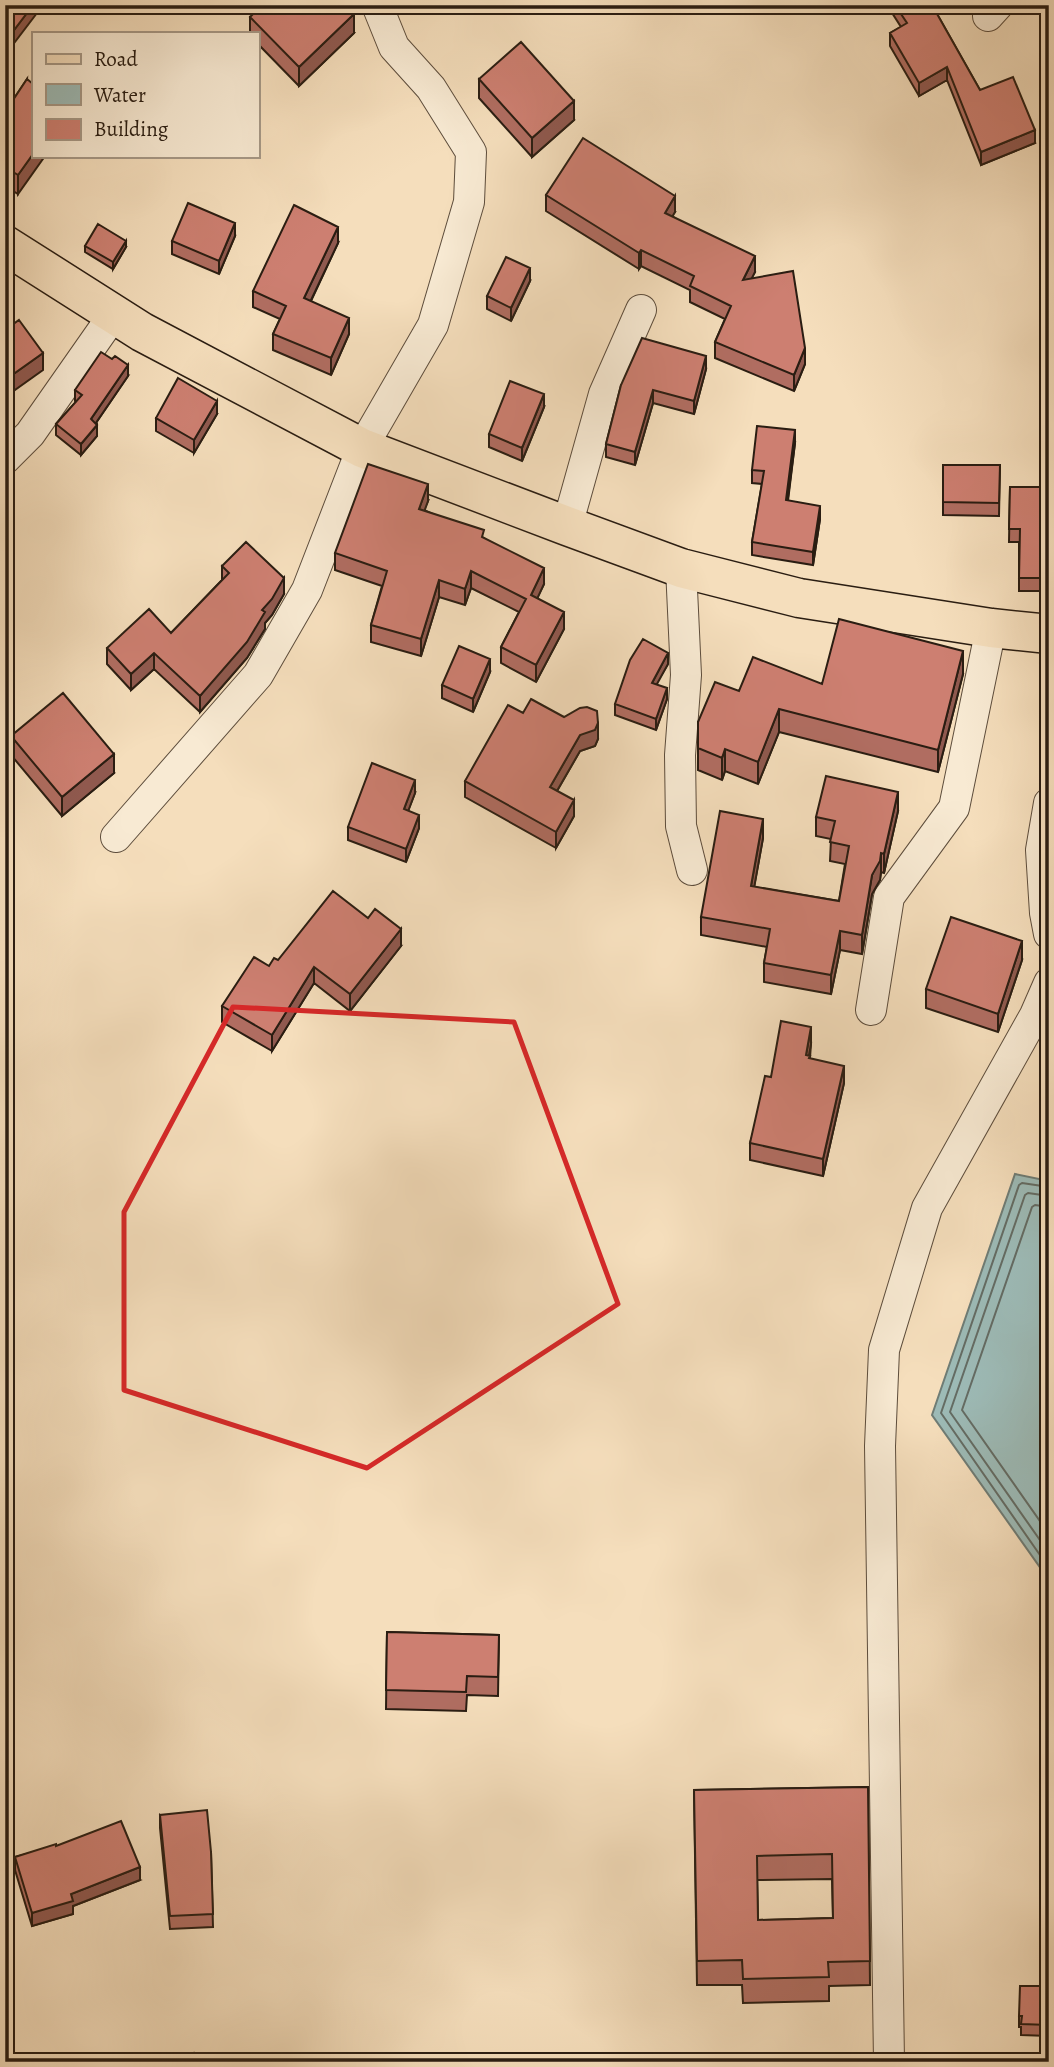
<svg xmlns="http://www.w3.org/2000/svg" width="1054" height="2067" font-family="Alegreya,serif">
<rect width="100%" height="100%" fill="#f5debc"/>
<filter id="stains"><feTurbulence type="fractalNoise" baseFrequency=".00286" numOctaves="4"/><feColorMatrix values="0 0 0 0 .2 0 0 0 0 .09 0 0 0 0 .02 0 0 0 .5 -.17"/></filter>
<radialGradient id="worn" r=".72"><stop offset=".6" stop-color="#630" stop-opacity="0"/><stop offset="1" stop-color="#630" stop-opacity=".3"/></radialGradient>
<path fill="#9dbbb7" stroke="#6f7c75" stroke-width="2" d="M1015 1174 1049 1181V1580L932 1415Z"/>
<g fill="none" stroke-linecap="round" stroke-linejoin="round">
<path stroke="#646c64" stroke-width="2" d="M1049 1187 1022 1183 1019 1185 941 1413 1049 1568
M1049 1196 1028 1193 1025 1195 950 1412 1049 1553
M1049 1207 1035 1205 1032 1207 962 1410 1049 1534"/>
<defs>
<path id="street" d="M988 16 998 5
M5 459 30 434 114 314
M567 526 604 394 641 310
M681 568 686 675 680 755 681 826 692 870
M1049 803 1041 850 1045 913 1049 934
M116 837 258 675 307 590 362 448 433 325 469 202 471 152 431 88 394 47 377 5
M871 1010 889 897 954 808 991 628
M889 2062 880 1446 884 1350 927 1208 1035 1015 1049 983"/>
<path id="primary" d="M5 245 142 332 362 448 567 526 681 568 799 598 991 628 1049 634"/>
</defs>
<use href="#street" stroke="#5d4d3c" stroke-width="32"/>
<use href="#primary" stroke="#2a1d12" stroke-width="41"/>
<use href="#street" stroke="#f8ead3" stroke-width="30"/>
<use href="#primary" stroke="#f5debc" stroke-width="38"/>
</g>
<path fill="#b06d61" stroke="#2a1d12" stroke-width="2" fill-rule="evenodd" d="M887 5H932L980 90 1035 143 981 165 947 80 919 96 890 46V33L901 27Z
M250 17 354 33 299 86 257 43V33H250Z
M27 79 18 194 5 186V103L9 106Z
M479 79 574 120 532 157 479 98Z
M546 195 675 212 672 216 755 272 751 278 805 364 794 391 715 358V342L725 319 690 302V290L641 266 639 269 546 211Z
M235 236 219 274 172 254V241Z
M338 243 311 301 349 334 331 375 273 350V334L280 319 253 307V291Z
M85 246 126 247 113 269 85 252Z
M530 281 511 321 487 309V296Z
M706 369 694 414 653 403 635 465 606 457V444L621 385Z
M128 376 96 423 97 436 81 455 56 435V424L76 402 75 401V390Z
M544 407 522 461 489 447V434Z
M217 414 194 453 156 431V418Z
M795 443 788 501 820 519 813 565 752 555V542L762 484 752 483V470Z
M943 465H1000L999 516 943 515Z
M1010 487H1049V591H1019V542H1009Z
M428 501 424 510 484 538 544 584 537 598 564 629 536 682 501 663V647L519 612 471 588 465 605 439 597 421 656 371 642V625L382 586 335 570V553Z
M222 566 284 594 272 615 265 623V629L247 658 200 712 154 669 131 690 107 664V648L171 633 222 580Z
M668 664 656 684 667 699 656 730 615 715V704Z
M490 672 473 712 442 698V685Z
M963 674 938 772 779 732 758 784 725 771 722 780 698 770V722L739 691 822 684Z
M523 713 564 717 598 739 595 746 580 751 557 791 574 816 556 848 465 797V781Z
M11 736 114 773 62 816 11 755Z
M415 793 408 811 419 828 406 862 348 840V827Z
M898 811 884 873 881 872 880 880 872 894 862 954 840 950 831 994 764 982V963L767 947 701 935V917L763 838 754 887 839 901 845 864 830 861 831 839 816 836V817Z
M401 946 350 1011 314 983 272 1051 222 1022V1006L269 966 278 960Z
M1022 960 998 1032 926 1008V989Z
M811 1044 810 1058 844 1083 823 1176 750 1160V1143L771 1077Z
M387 1632 499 1635 498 1696 467 1695 466 1711 386 1709Z
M868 1787 870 1985 829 1986V2001L743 2003 742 1985H697L694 1790ZM832 1879 833 1918 758 1920 757 1880Z
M160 1815 211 1852 213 1927 170 1929 160 1828Z
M56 1846 140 1880 73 1906V1914L32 1926 15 1870V1857Z
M1049 1986V2036L1021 2035V2027H1019V2016Z"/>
<path fill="#90594f" stroke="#2a1d12" stroke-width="2" d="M33 5H37V13L5 55V42Z
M354 14V33L299 86V67Z
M947 67V80L919 96V83Z
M574 101V120L532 157V138Z
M1035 130V143L981 165V152Z
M33 154V156H45L18 194V175Z
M675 196V212L665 229V213Z
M235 223V236L219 274V261Z
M338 227V243L304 315V298Z
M126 241V247L113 269V262Z
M641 250V266L639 269V253Z
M755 256V272L743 296V280Z
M530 268V281L511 321V308Z
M349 318V334L331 375V358Z
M805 348V364L794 391V375Z
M43 353V370L5 397V380Z
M706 356V369L694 414V401Z
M128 365V376L91 430V419Z
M653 390V403L635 465V452Z
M544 394V407L522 461V448Z
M217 401V414L194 453V440Z
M97 425V436L81 455V444Z
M795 430V443L786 513V500Z
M428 484V501L419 526V509Z
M820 506V519L813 565V552Z
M544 568V584L531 612V595Z
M471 571V588L465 605V589Z
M284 578V594L272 615 265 623V629L247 658 200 712V696Z
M439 580V597L421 656V639Z
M564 612V629L536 682V665Z
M963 651V674L938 772V750Z
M154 653V669L131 690V674Z
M668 653V664L652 693V683Z
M490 659V672L473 712V699Z
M667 688V699L656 730V719Z
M779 709V732L758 784V762Z
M598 723V739L595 746 580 751 550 803V787L580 735Z
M725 749V771L722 780V758Z
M114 754V773L62 816V797Z
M415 780V793L404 822V809Z
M898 792V811L884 873V854Z
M574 800V816L556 848V832Z
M419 815V828L406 862V849Z
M763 819V838L751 905V886Z
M881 853V872L880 880 872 894 862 954V935L872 875Z
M401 929V946L350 1011V994Z
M840 931V950L831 994V975Z
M1022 941V960L998 1032V1014Z
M314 967V983L272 1051V1035Z
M811 1027V1044L806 1072V1055Z
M844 1066V1083L823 1176V1159Z
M140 1867V1880L73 1906V1914L32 1926V1913L71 1894Z"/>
<path fill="#cd7f71" stroke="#2a1d12" stroke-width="2" fill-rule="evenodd" d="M5 5H33L5 42Z
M262 5H345L354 14 299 67 250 17Z
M895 5H932L980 90 1013 77 1035 130 981 152 947 67 919 83 890 33 907 23Z
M521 42 574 101 532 138 479 79Z
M27 79 33 84V154L18 175 5 167V103L9 106Z
M583 138 675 196 665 213 755 256 743 280 793 271 805 348 794 375 715 342 731 306 690 286 694 276 641 250 639 253 546 195Z
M188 203 235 223 219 261 172 241Z
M294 205 338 227 304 298 349 318 331 358 273 334 286 306 253 291Z
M98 224 126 241 113 262 85 246Z
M506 257 530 268 511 308 487 296Z
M19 320 43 353 5 380V330Z
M642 338 706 356 694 401 653 390 635 452 606 444 621 385Z
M101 352 112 359 115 356 128 365 91 419 97 425 81 444 56 424 82 395 75 390Z
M178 378 217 401 194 440 156 418Z
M510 381 544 394 522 448 489 434Z
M757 426 795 430 786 500 820 506 813 552 752 542 764 471 752 470Z
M368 464 428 484 419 509 484 530 482 537 544 568 531 595 564 612 536 665 501 647 526 599 471 571 465 589 439 580 421 639 371 625 387 571 335 553Z
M943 465H1000L999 503 943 502Z
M1010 487H1049V578H1019L1020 529H1009Z
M246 542 284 578 272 599 262 610 265 612 247 642 200 696 154 653 131 674 107 648 149 609 171 633 229 573 222 566Z
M839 619 963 651 938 750 779 709 758 762 725 749 722 758 698 748V722L715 682 739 691 753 657 822 684Z
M643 639 668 653 652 683 667 688 656 719 615 704 630 660Z
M459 646 490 659 473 699 442 685Z
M63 693 114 754 62 797 11 736Z
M531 699 564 717 580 708 587 707 597 711 598 723 595 730 580 735 550 787 574 800 556 832 465 781 508 705 523 713Z
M372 763 415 780 404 809 419 815 406 849 348 827Z
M826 776 898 792 884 854 881 853 880 861 872 875 862 935 840 931 831 975 764 963 770 929 701 917 720 811 763 819 751 886 839 901 849 846 830 842 835 821 816 817Z
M333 891 368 918 375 909 401 929 350 994 314 967 272 1035 222 1006 254 957 269 966 274 958 278 960Z
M951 917 1022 941 998 1014 926 989Z
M781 1021 811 1027 806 1055 810 1056 809 1058 844 1066 823 1159 750 1143 765 1076 771 1077Z
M387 1632 499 1635 498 1677 467 1676 466 1692 386 1690Z
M868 1787 870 1961 828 1962 829 1977 743 1979 742 1960 697 1961 694 1790ZM832 1854 833 1918 758 1920 757 1856Z
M207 1810 211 1852 213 1914 170 1916 160 1815Z
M121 1821 140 1867 71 1894 73 1901 32 1913 15 1857 56 1844V1846Z
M1020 1986H1049V2025L1021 2024 1022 2016H1019Z
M194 2053 202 2062H183Z"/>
<path fill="none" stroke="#d62828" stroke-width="5" stroke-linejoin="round" d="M233 1007 514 1022 618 1304 367 1468 124 1390V1212Z"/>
<rect width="1054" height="2067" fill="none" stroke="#f5debc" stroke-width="28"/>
<rect x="7" y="7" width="1040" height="2053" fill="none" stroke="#2a1d12" stroke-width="3.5"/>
<rect x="14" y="14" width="1026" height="2039" fill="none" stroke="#2a1d12" stroke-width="2"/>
<rect x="32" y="32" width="228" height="126" fill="#f8ead3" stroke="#a69886" stroke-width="2"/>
<rect x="46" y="54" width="35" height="10" fill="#f5debc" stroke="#a69886" stroke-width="2"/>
<text x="94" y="66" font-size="21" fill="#2a1d12">Road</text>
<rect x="46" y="84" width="35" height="21" fill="#9dbbb7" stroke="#a69886" stroke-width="2"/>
<text x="94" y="102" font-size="21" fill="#2a1d12">Water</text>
<rect x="46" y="119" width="35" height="21" fill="#cd7f71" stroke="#a69886" stroke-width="2"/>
<text x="94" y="136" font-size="21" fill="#2a1d12">Building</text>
<rect width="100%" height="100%" filter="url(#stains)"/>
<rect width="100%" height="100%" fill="url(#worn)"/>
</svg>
